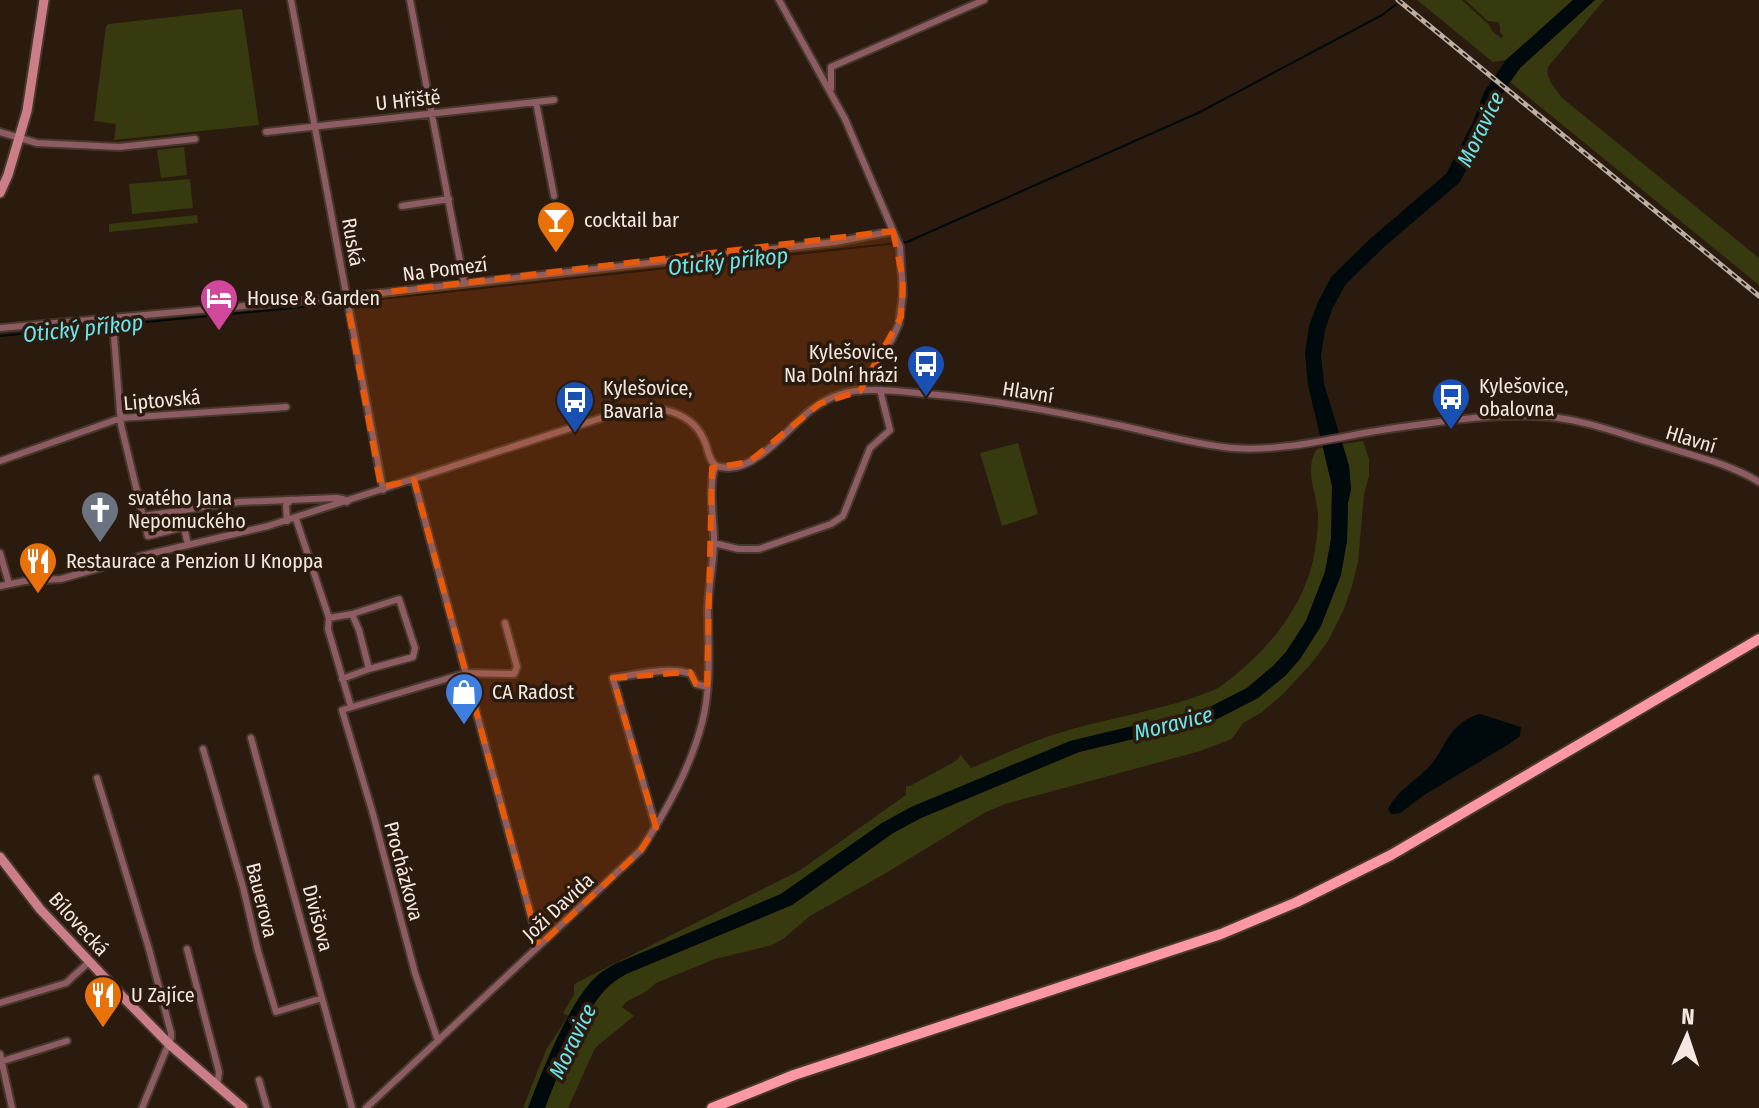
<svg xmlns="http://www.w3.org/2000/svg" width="1759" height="1108" font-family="'Fira Sans Condensed',sans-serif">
<rect width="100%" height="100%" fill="#2b1b0e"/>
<path fill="#373a0f" d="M1417 0H1462L1489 25 1492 31 1501 38 1503 36 1500 32V26L1498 22 1488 21 1465 0H1573L1506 60 1493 62Z
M1595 0H1604L1548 67C1545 79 1555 87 1561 97L1759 258V285L1510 82 1520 68Z
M242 9 259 125 114 140 116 124 94 121 106 26 109 24Z
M184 147 187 175 161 178 157 150Z
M190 179 193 208 132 214 129 184Z
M197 215 198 223 109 232V224Z
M1363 441 1369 459V476L1364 494 1358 562 1352 586 1344 609 1328 641 1311 664 1283 694 1262 712 1243 723 1232 739 1197 752 1005 804 984 813 886 873 810 916 783 939 772 945 715 959 656 983 647 991 626 1002 622 1007 634 1016 595 1048 568 1108H545C558 1074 584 1008 610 985 614 981 620 978 626 974L792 905 893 833 921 818 1079 752 1217 719 1258 698 1286 675 1300 659 1321 626 1347 541 1348 503 1351 489 1349 466 1343 444Z
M1018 443 1038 514 1002 526 980 453Z
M1323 447 1332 486 1331 539 1325 572 1306 621 1286 652 1273 666 1247 688 1208 708 1070 741 882 823 781 894 615 964 565 1025 540 1078 528 1108H523L546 1050 568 1016 563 1013 574 995V985L578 982 799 871 906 795V786H910L954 762 959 758 960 754 971 768C1001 756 1031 741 1062 732 1112 717 1165 710 1214 690 1221 687 1227 681 1234 676 1267 649 1295 616 1309 575 1315 556 1318 534 1318 515 1317 492 1304 472 1316 450Z"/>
<path fill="#00090b" d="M1573 0H1595L1520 68 1499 98 1488 127 1460 182 1384 247 1346 284 1333 307 1325 330 1321 355 1324 384 1349 466 1351 489 1348 503 1347 541 1341 575 1321 626 1300 659 1286 675 1258 698 1217 719 1079 752 921 818 893 833 792 905 626 974C620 978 614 981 610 985 584 1008 558 1074 545 1108H528C542 1072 570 998 599 974 604 970 610 967 615 964L781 894 882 823 911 807 1070 741 1208 708 1247 688 1273 666 1286 652 1306 621 1325 572 1331 539 1332 486 1308 385 1305 353 1309 326 1318 302 1331 277 1371 238 1446 174 1473 122 1484 92 1506 60Z
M1480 714 1521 727 1520 736 1509 744 1424 795 1400 813 1391 814 1388 809C1398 790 1414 782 1428 768 1439 757 1444 742 1453 731 1460 723 1470 716 1480 714Z"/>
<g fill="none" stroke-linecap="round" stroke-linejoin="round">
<path stroke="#00090b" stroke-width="2" d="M352 302 907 242 1198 113 1382 15 1402 0
M0 336 345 303"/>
<defs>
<path id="minor" d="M291 0 383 490
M410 0 464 282
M779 0 845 119 900 247 903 294 899 324 892 339 860 391
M831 89V67L984 0
M536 102 554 196
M0 132 37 143 119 147 195 139
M266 132 554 100
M402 206 449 199
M0 328 346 297 835 242 893 231
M114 336 121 425 143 516
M0 461 121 418 286 407
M414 480 539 946
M296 519 329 618 352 614 399 599 415 648 413 657 369 669
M287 521 286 505 291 500
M714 543 738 549H759L831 524 843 516 870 448 890 430 880 390
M188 545 184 527 148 536 143 516 239 502 336 498 343 499 347 502
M0 553 9 584
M0 586 25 581 61 579 145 555 268 526 626 410C658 405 694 410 706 445 708 451 710 463 717 466 720 468 724 467 728 468 759 468 788 428 811 410 824 400 839 393 855 391 879 388 904 392 928 394 990 399 1053 411 1113 424 1153 432 1192 444 1232 448 1282 452 1333 438 1382 430 1438 422 1495 412 1551 417 1589 421 1626 436 1663 446 1695 456 1730 464 1759 482
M329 618 328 629 351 707
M342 679 369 669 359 630 352 614
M251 738 352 1108
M203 749 243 887 258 951 276 1012 322 998
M97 778 149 949 171 1033V1038L142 1108
M656 827 613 678C638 675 667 666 691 674L696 684 707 687
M187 949 219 1072 217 1085
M0 1003 66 983 89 962
M438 1041 415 973 373 814 342 710 466 673 514 674 517 667 505 623
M0 1054 12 1108
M0 1062 67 1041
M259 1080 267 1108
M366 1108 641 850C666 811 690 769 702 723 712 685 708 645 708 607 709 586 713 566 714 545 715 525 707 483 716 466"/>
<path id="secondary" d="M0 193 8 175 27 111 44 0
M0 857 40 909 120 994 169 1044 243 1108"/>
<path id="primary" d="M712 1108 794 1075 1221 934 1297 902 1391 855 1759 639"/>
</defs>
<use href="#minor" stroke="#47382b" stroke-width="10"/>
<use href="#secondary" stroke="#47382b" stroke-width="13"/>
<use href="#primary" stroke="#47382b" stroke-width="14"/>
<use href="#minor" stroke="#8c5c62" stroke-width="6"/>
<use href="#secondary" stroke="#cb7e88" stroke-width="9"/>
<use href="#primary" stroke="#fc98a5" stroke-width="10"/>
<defs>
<path id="rail" d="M1398 0 1759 296"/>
</defs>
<use href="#rail" stroke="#bbaea4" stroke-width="5"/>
<use href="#rail" stroke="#2b1b0e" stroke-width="2" stroke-dasharray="6" stroke-linecap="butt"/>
</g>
<path fill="#e8590c" fill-opacity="0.2" stroke="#e8590c" stroke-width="6" stroke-dasharray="16 10" stroke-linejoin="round" d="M893 231 903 280 901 317 860 391 819 404 749 462 712 468 707 687 696 684 690 672 613 678 656 827 641 850 539 946 414 480 381 487 346 297Z"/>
<defs>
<symbol id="bar-pin" viewBox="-11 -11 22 30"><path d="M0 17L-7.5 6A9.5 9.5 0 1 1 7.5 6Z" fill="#e8710a" stroke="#2b1b0e"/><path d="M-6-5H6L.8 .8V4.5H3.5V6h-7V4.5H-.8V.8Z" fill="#fff"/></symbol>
<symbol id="hotel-pin" viewBox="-11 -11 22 30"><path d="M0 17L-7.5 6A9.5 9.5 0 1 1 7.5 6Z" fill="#d1479c" stroke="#2b1b0e"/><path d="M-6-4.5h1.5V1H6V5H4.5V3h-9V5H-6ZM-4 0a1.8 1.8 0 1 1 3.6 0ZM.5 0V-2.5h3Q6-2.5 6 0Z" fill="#fff"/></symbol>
<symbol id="bus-pin" viewBox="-11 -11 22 30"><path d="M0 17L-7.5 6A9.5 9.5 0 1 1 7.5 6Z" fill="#1a4fb4" stroke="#2b1b0e"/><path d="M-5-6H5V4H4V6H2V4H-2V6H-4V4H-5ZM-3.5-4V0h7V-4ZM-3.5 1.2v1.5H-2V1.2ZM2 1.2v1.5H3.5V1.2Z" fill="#fff"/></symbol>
<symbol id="church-pin" viewBox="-11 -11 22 30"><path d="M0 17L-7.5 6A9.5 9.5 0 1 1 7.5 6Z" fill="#6b7280" stroke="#2b1b0e"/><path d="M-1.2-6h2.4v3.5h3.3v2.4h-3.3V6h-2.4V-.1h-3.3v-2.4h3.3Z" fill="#fff"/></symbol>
<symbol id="restaurant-pin" viewBox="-11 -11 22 30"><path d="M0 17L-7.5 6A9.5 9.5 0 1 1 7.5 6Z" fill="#e8710a" stroke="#2b1b0e"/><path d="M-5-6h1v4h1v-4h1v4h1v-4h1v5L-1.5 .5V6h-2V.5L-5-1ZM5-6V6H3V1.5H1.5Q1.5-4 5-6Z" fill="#fff"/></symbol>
<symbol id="shop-pin" viewBox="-11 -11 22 30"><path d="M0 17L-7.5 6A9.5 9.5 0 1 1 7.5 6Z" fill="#3f7fe0" stroke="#2b1b0e"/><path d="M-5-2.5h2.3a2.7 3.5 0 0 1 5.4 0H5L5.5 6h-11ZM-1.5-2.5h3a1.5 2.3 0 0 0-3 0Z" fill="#fff"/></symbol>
</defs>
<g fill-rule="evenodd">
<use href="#bar-pin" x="534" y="198" width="44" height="60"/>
<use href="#hotel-pin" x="197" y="276" width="44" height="60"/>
<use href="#bus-pin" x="904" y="342" width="44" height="60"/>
<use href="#bus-pin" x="1429" y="375" width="44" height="60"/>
<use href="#bus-pin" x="553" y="378" width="44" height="60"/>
<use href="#church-pin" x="78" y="488" width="44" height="60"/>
<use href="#restaurant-pin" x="16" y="539" width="44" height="60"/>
<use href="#shop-pin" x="442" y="670" width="44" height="60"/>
<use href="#restaurant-pin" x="81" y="973" width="44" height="60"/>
</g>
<g text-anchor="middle" stroke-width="7" stroke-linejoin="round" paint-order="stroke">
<g font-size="20" fill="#f4e8e0" stroke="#2b1b0e">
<text transform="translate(408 100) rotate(-6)" y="7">U Hřiště</text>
<text transform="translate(353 242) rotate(80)" y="7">Ruská</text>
<text transform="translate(445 269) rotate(-7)" y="7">Na Pomezí</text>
<text transform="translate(1028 392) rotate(9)" y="7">Hlavní</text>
<text transform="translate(162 400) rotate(-5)" y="7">Liptovská</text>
<text transform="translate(1691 439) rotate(17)" y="7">Hlavní</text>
<text transform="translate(404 871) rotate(75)" y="7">Procházkova</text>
<text transform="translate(262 900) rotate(76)" y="7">Bauerova</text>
<text transform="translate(558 907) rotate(-43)" y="7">Joži Davida</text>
<text transform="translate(318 918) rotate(75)" y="7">Divišova</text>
<text transform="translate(79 924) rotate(48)" y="7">Bílovecká</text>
</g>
<g font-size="20" fill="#f4e8e0" stroke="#2b1b0e" text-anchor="start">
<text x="584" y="227">cocktail bar</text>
<text x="247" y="305">House &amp; Garden</text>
<text x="898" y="359" text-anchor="end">Kylešovice,<tspan x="898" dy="23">Na Dolní hrázi</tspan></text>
<text x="1479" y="393">Kylešovice,<tspan x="1479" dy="23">obalovna</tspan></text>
<text x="603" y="395">Kylešovice,<tspan x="603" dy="23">Bavaria</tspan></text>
<text x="128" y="505">svatého Jana<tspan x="128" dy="23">Nepomuckého</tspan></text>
<text x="66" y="568">Restaurace a Penzion U Knoppa</text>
<text x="492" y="699">CA Radost</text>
<text x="131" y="1002">U Zajíce</text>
</g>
<g font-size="22" font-style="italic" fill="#69e6ee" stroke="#2b1b0e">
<text transform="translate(1480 129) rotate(-64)" y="8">Moravice</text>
<text transform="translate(728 261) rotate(-6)" y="8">Otický příkop</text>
<text transform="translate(83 328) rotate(-6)" y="8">Otický příkop</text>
<text transform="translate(1173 723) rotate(-14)" y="8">Moravice</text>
<text transform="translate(572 1041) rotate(-64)" y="8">Moravice</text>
</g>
</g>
<g transform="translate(1687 1036) rotate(3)" stroke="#2b1b0e" stroke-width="6" paint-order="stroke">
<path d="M0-6L14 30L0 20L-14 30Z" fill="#f4e8e0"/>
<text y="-12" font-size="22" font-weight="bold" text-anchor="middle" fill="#f4e8e0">N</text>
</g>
</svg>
